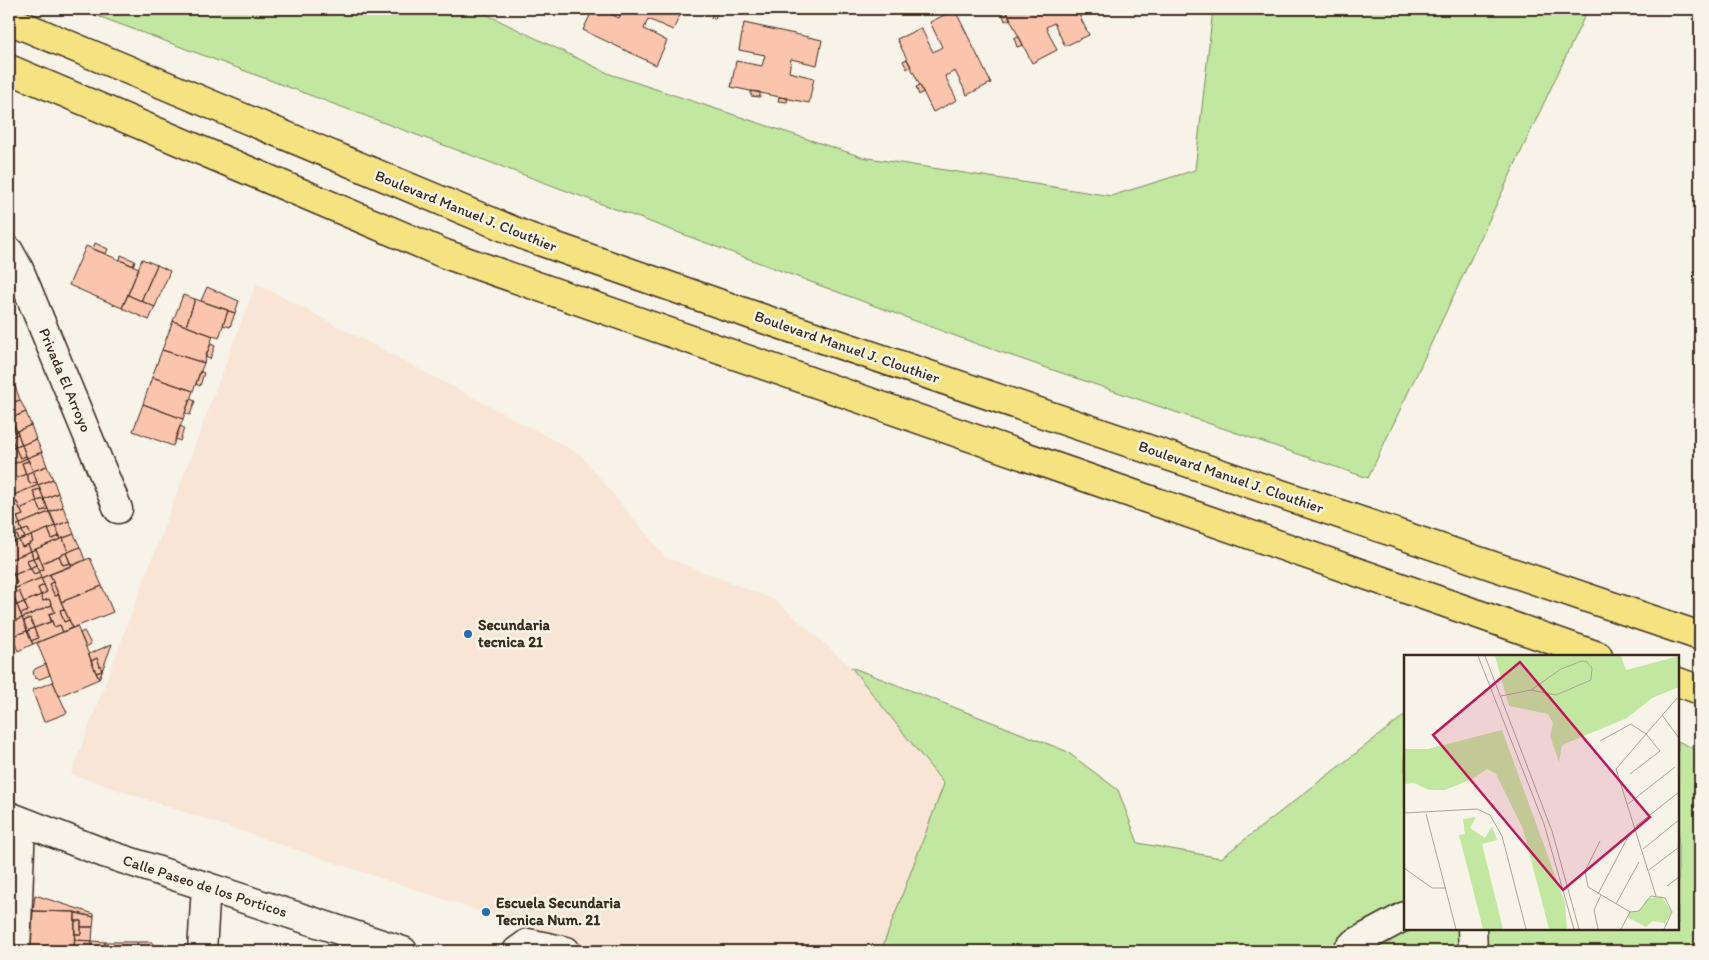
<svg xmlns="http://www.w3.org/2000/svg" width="1709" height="960" font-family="Itim,sans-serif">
<rect width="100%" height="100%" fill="#f7f3e8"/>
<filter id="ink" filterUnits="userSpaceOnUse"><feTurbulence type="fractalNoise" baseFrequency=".02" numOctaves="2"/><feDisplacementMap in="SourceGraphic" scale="10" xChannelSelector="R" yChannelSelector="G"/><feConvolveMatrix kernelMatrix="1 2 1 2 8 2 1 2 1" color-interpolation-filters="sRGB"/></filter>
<g filter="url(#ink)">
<path fill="#f8e5d6" d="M256 283 580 454 665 557 775 600 851 667 944 784 881 951H598L71 774Z"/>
<path fill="#c2e7a0" stroke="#7e885f" d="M79 9H475L610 74 862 157 1111 196 1195 170 1213 9H1588L1368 478 977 344Z
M851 667 1066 751 1118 790 1138 843 1221 858 1405 715V929H1678V741L1700 752V951H881L944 784Z"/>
<path fill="#fbc4ad" stroke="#3b2a1e" d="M593 9H600L619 18 623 9H683L673 30 648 19 644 29 667 41 656 65 583 30Z
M713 9 718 10 715 19 711 18Z
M1005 9H1076L1089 35 1065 46 1054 23 1046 27 1057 50 1032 63Z
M1076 9H1081L1084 14 1080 16Z
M955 10 991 83 967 95 955 71 945 76 957 100 933 112 897 39 921 28 933 52 942 47 930 22Z
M1006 11 1011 19 1005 21 1002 12Z
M744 23 822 40 817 65 791 59 789 72 814 78 809 103 731 87 736 61 762 66 765 55 739 50Z
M1019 37 1023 45 1017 47 1014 38Z
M907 59 911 66 907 69 903 61Z
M920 85 923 92 919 95 916 87Z
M751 91 760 92V97L751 96Z
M779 97 788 98 787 102 778 101Z
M95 243 108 249 106 254 93 249Z
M86 246 139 268 122 308 69 285Z
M121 255 135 261 133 266 120 260Z
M142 259 157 265 141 301 128 295Z
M157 265 170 271 155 307 141 301Z
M207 287 239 301 235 313 201 301Z
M128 295 155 307 149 320 122 308Z
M183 295 195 299 186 326 173 321Z
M195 299 228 310 219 338 186 326Z
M228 311 235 313 230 327 223 325Z
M173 321 213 336 204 363 162 350Z
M211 344 215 346 210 359 205 357Z
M162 350 204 363 193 391 152 377Z
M200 371 204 373 200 386 196 384Z
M10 372 15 386 9 388V373Z
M152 377 193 391 183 419 143 404Z
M15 386 20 400 9 404V388Z
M190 399 195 401 190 415 185 413Z
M20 400 26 412 14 417 9 404Z
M143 404 183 419 173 446 133 431Z
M9 406 14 417 9 419Z
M26 412 31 425 17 431 11 418Z
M11 418 15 428 9 430V419Z
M31 425 36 439 22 445 17 431Z
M180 426 184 428 180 441 175 439Z
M15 428 17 431 9 434V429Z
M17 431 18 434 11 437 15 447 9 450V434Z
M18 434 22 445 15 447 11 437Z
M36 439 42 452 27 458 22 445Z
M22 445 26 456 20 458 15 447Z
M15 447 20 458 26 456 27 458 9 466V450Z
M42 452 47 466 33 471 27 458Z
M27 458 29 461 22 463 26 474 10 481 9 466Z
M29 461 33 471 26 474 22 463Z
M47 466 53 479 38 485 33 471Z
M33 471 37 482 30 484 26 474Z
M26 474 30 484 37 482 38 485 9 497V489L12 488 10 481Z
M53 479 58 493 44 499 38 485Z
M38 485 40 489 33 491 37 501 20 509 17 502 12 504 9 497Z
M40 489 44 499 37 501 33 491Z
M58 493 63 507 49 512 44 499Z
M44 499 48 509 41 511 37 501Z
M37 501 41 511 48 509 49 512 20 524 17 517 23 515 20 509Z
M17 502 23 515 11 520 9 514V505Z
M63 507 69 521 56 526 50 512Z
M49 512 55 526 31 536 28 529 22 531 20 524Z
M9 514 11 520 17 517 20 524 9 529Z
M69 521 74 534 61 539 55 526Z
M20 524 22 531 16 533 19 540 9 544V529Z
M55 526 60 536 52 539 48 529Z
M28 529 31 536 25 538 22 531Z
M48 529 52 539 60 536 61 539 31 551 28 545 33 542 31 536Z
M22 531 25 538 19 540 16 533Z
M74 534 80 547 68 552 63 538Z
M31 536 33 542 22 547 19 540Z
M63 538 68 552 42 563 36 549Z
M19 540 22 547 28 545 31 551 9 560V544Z
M80 547 85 560 72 566 66 553Z
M36 549 39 556 33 558 31 551Z
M31 551 33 558 27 560 30 568 14 575 9 560Z
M66 553 70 563 63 565 59 556Z
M39 556 44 569 39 571 33 558Z
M59 556 63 565 70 563 72 566 41 578 39 571 44 569 42 563Z
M33 558 36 565 30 568 27 560Z
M90 558 102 586 61 602 50 574Z
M9 564 14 575 9 577Z
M36 565 39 572 34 574 30 568Z
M30 568 34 574 39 572 41 578 11 590 10 586 17 583 14 575Z
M50 574 53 582 49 584 55 596 59 595 64 609 60 610 64 622 69 620 73 628 63 632 60 625 54 627 52 621 49 614 55 612 49 599 43 601 41 595 47 592 41 578Z
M14 575 17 583 10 586 9 577Z
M41 578 44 585 38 588 41 595 24 602 19 591 13 594 11 590Z
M53 582 59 595 55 596 49 584Z
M44 585 47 592 41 595 38 588Z
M102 586 113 612 73 628 61 602Z
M11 590 17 605 9 608V591Z
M19 591 24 602 17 605 13 594Z
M41 595 43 601 49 599 52 605 22 618 21 614 28 611 24 602Z
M24 602 28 611 21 614 17 605Z
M17 605 22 618 9 623V608Z
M52 605 55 612 49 614 51 622 34 628 30 618 24 621 22 618Z
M64 609 69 620 64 622 60 610Z
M22 618 27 631 12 636 9 623Z
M30 618 34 628 27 631 24 621Z
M52 621 54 627 60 625 63 632 33 644 31 641 38 638 34 628Z
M77 626 99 679 59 696 37 643Z
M34 628 38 638 31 641 27 631Z
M27 631 33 644 18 651 12 636Z
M84 631 91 644 86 647 80 633Z
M112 644 99 679 96 673 102 671 97 658 91 661 89 654Z
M97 658 102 671 96 673 91 661Z
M46 664 50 675 40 679 35 678 33 672 35 669Z
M53 682 67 713 44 722 32 690Z
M35 895 94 914V917L75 912 33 911Z
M33 911 75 912 74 951H31Z
M75 913 94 917 93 927H81V921H75Z
M75 921H81V934H75Z
M81 927H93L92 941 75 940V934H81Z
M75 940 92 941V951H81V947H74Z
M92 941 105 942 104 949H111V951H92Z
M105 942H137V946H130L129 951H111V949H104Z
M138 942H153L152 951H137Z
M130 946H137V951H129Z
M74 947H81V951H74Z"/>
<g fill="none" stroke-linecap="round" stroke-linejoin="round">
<defs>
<path id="minor" d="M9 251 19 269 118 509
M9 816 104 853 403 951
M1472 929 1473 951
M16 951 21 822
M202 951 206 886
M517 951 528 943 566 951
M1347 951 1353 944 1405 916"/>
<path id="major" d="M9 20 528 237 755 316 1700 636
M9 69 445 254 1598 656
M1678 682 1700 690"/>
</defs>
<use href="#minor" stroke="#3b2a1e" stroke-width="31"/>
<use href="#major" stroke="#3b2a1e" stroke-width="31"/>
<use href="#minor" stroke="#f7f3e8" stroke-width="28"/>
<use href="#major" stroke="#f5e382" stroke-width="28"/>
</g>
</g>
<g fill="#1f6fb2" stroke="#f7f3e8" stroke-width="2">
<circle cx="468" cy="634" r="5"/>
<circle cx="486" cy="912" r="5"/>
</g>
<g text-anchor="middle" stroke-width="5" stroke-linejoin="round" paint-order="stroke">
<g font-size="15" fill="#3b2a1e" stroke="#f7f3e8">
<text transform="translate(466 211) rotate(22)" y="5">Boulevard Manuel J. Clouthier</text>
<text transform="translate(847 347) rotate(19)" y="5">Boulevard Manuel J. Clouthier</text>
<text transform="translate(65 380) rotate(67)" y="5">Privada El Arroyo</text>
<text transform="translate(1231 477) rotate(19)" y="5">Boulevard Manuel J. Clouthier</text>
<text transform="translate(205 886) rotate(18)" y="5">Calle Paseo de los Porticos</text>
</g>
<g font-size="15" font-weight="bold" fill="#3b2a1e" stroke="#f7f3e8" text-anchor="start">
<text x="478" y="630">Secundaria<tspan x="478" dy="17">tecnica 21</tspan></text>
<text x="496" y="908">Escuela Secundaria<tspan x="496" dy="17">Tecnica Num. 21</tspan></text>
</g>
</g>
<g transform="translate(1404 655)">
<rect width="275" height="275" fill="#f7f3e8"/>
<path d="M91 1H217L222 15 275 1V32L248 43 223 63 158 90 155 107 146 81 149 68 144 59 105 51ZM98 75 161 248 163 274H145L119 174 92 119 83 114 68 124 41 135H25L10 128 0 129V94H24ZM72 162 66 173 81 183 88 171 93 185 78 189 99 274H79L55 180 61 179 59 164ZM257 241 268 257 261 268 249 266 242 272 223 262 226 257 235 256 243 244Z" fill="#c2e7a0"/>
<path fill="none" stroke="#aca397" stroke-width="1" d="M74 1 140 169 170 274M81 1 148 176 175 274M97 41 127 35 157 14 178 6 183 7 188 13 187 25 152 40 127 35M258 60 275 83M196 86 227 69 242 79 256 96 226 119M224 149 271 112M0 158 73 154 86 160 98 181 122 274M22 159 52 274M232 171 275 137M196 186 181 216 184 232 226 257M239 194 275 165M0 213 28 233H42M245 215 275 192M263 231 275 222M194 239 225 180M252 241 212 114 273 43M212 249 235 207M226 257 235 256 247 241 261 243 268 257 260 274M194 274 190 255 197 240M217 274 226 257"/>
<path fill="#c2185b" fill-opacity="0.15" stroke="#c2185b" stroke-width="2.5" d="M116 7 246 162 159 235 29 80Z"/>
<rect width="275" height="275" fill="none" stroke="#3b2a1e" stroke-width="2.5"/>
</g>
<rect width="1709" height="960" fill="none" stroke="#f7f3e8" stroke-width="30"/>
<rect x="15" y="15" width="1679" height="930" fill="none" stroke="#3b2a1e" stroke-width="2" filter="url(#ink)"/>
</svg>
